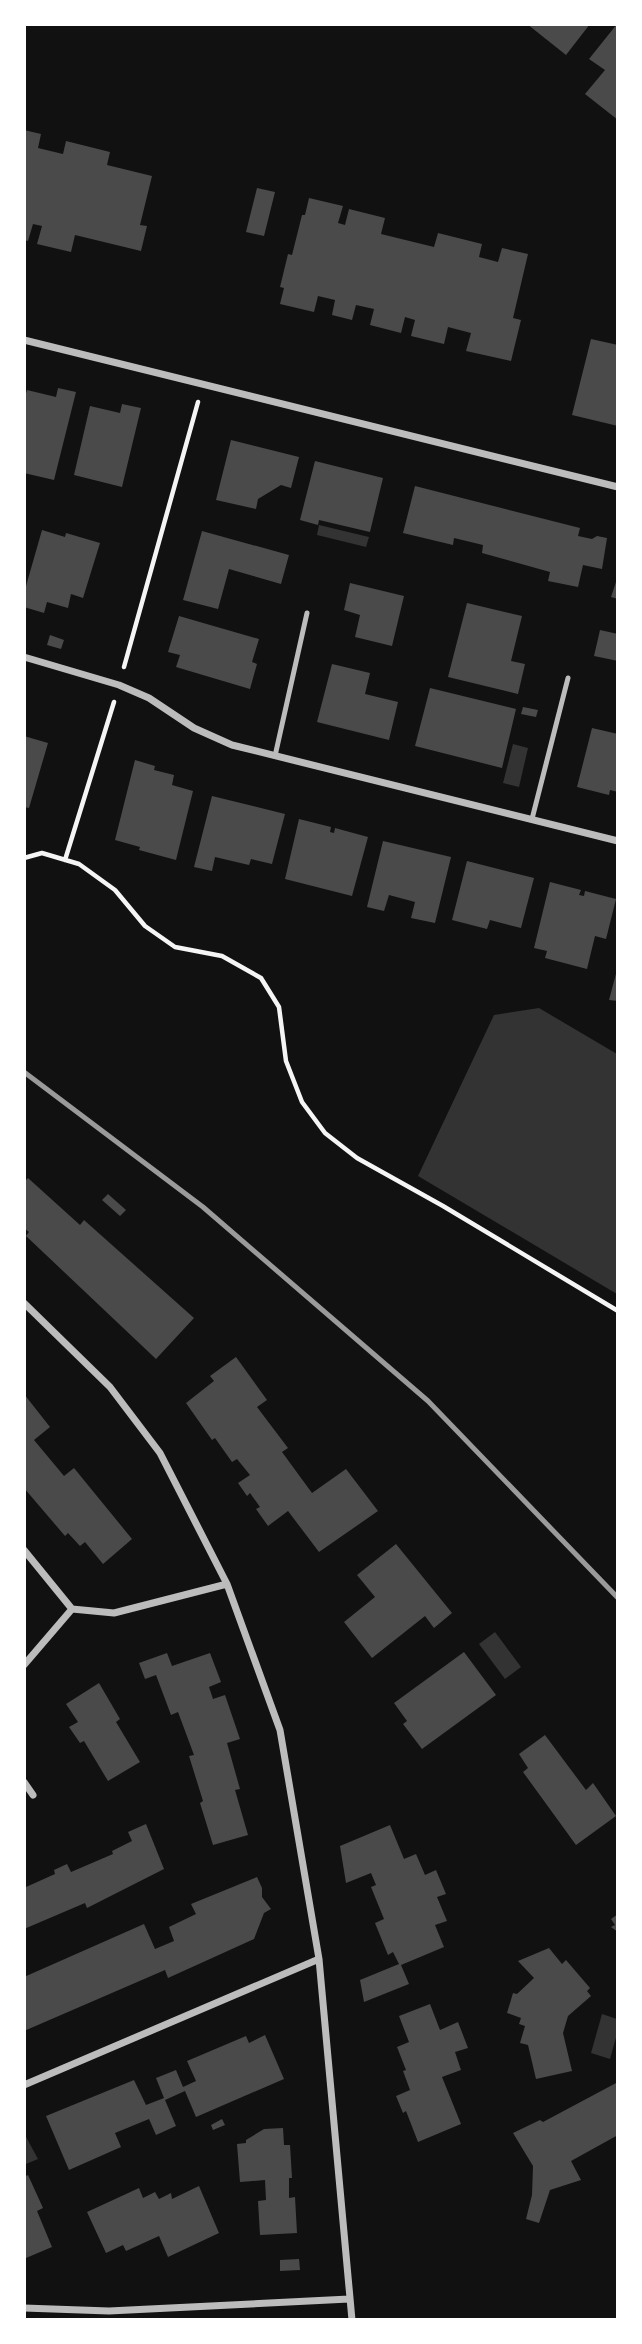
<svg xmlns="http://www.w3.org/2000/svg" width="642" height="2344" font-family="Helvetica,sans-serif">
<rect width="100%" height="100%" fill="#111"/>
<path fill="#333" d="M319 525 369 537 366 547 317 535Z
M513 744 528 748 519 787 503 783Z
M539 1008 617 1054V1294L418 1176 494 1015Z
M495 1632 521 1667 505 1679 479 1644Z
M602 2014 617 2019V2034L610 2059 591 2053Z
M25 2135 38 2159 26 2164Z"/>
<path fill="#4a4a4a" d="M527 24H590L566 55Z
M617 24H618V120L585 94 605 70 589 59Z
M24 130 41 134 38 148 63 154 66 141 110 152 107 165 152 176 140 225 147 226 141 251 75 235 71 252 37 244 42 226 33 224 28 241 24 240Z
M257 188 275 192 264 236 246 232Z
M309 198 343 206 338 223 345 225 349 209 385 218 381 234 434 247 438 233 482 244 479 257 498 262 502 248 528 254 513 318 521 320 511 361 466 351 471 333 448 327 444 344 411 336 415 320 405 317 401 333 370 325 374 309 356 305 352 320 332 315 335 300 318 296 314 312 280 304 284 288 280 287 288 254 292 255 302 215H305Z
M591 339 618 345V426L572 415Z
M58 388 76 392 54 480 24 473V400L27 390 56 397Z
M122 404 141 408 122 487 74 475 90 406 120 413Z
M231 440 299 457 291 488 281 485 258 499 256 509 216 500Z
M315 461 383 478 370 532 319 520 318 525 300 520Z
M415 486 580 528 578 536 592 539 597 536 607 538 602 569 583 565 578 587 548 581 550 572 482 553 483 545 454 538 453 545 403 533Z
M42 530 65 537 66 533 100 543 83 598 71 594 68 608 47 602 44 613 24 607V593Z
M202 531 289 555 281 584 229 569 218 609 183 600Z
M618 576V599L611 597Z
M350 583 404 596 392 646 355 637 360 615 344 610Z
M467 603 522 616 511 661 525 664 518 694 448 677Z
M179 616 259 639 252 662 257 664 250 689 176 667 180 655 168 652Z
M600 630 618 634V661L594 656Z
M50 635 64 640 61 649 47 645Z
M332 664 370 673 365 694 398 702 389 740 317 722Z
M430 688 516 709 502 768 415 746Z
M523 707 538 710 536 717 521 714Z
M592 728 618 734V792L610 790 609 795 577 787Z
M24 736 48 743 29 808 24 807Z
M135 760 155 766 154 770 174 775 172 785 193 791 176 860 139 850 140 847 115 840Z
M212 796 285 814 272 864 251 859 249 865 215 857 212 871 194 867Z
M299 819 331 827 330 832 334 833 335 828 368 837 352 896 285 879Z
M383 841 451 857 435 923 411 918 415 902 389 895 384 911 367 907Z
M467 861 534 878 521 928 490 920 487 929 452 920Z
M550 882 581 890 579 895 584 896 585 891 616 899 606 939 595 936 587 969 545 958 547 951 534 948Z
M617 970H618V1001L609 1000Z
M28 1178 80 1225 84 1220 194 1318 156 1359 26 1236 29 1232 24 1228V1182Z
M108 1194 126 1210 120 1216 102 1200Z
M236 1357 267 1400 257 1407 288 1448 282 1452 312 1493 346 1469 378 1511 319 1552 288 1511 268 1526 256 1509 260 1507 250 1493 247 1496 238 1483 250 1475 237 1459 232 1462 215 1438 212 1440 186 1403 214 1381 210 1376Z
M24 1394 50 1427 34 1440 64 1476 74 1468 132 1539 103 1564 85 1542 80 1546 68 1533 65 1536 24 1488Z
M396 1544 452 1613 434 1628 425 1616 372 1658 344 1622 375 1597 357 1575Z
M464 1652 496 1695 422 1749 403 1724 407 1721 394 1703Z
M167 1653 172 1666 210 1653 221 1682 209 1687 213 1699 225 1695 240 1739 227 1743 240 1789 235 1790 248 1835 213 1845 200 1803 203 1801 189 1756 194 1755 178 1712 171 1715 156 1675 145 1679 139 1663Z
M99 1683 120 1719 116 1722 140 1762 108 1781 84 1741 80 1743 69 1727 78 1722 66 1704Z
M545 1735 586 1790 593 1783 616 1816 576 1845 523 1772 528 1768 519 1754Z
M146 1824 164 1869 87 1908 85 1903 24 1929V1883L26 1887 55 1874 54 1870 67 1864 71 1872 113 1854 112 1851 132 1841 128 1832Z
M390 1825 404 1859 416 1854 425 1875 436 1870 446 1894 437 1897 447 1921 435 1925 444 1947 401 1965 409 1984 364 2002 360 1980 399 1964 393 1952 388 1955 375 1923 384 1919 371 1887 376 1885 371 1873 346 1883 340 1846Z
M257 1877 262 1888V1897L271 1909 264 1913 254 1939 168 1978 165 1970 24 2031V1977L144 1924 155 1949 174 1941 169 1927 196 1914 191 1904Z
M618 1914V1932L611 1927 615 1925 611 1919Z
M549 1948 562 1964 566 1960 590 1988 587 1991 591 1996 568 2016 563 2033 572 2071 536 2079 528 2045 520 2043 525 2026 519 2024 521 2018 507 2013 513 1993 517 1994 534 1978 518 1961Z
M430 2004 440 2030 458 2022 468 2048 455 2052 461 2070 442 2077 461 2124 418 2142 406 2111 403 2113 396 2096 410 2090 403 2071 406 2070 397 2047 409 2042 399 2016Z
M265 2035 284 2079 196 2117 185 2091 165 2100 176 2126 156 2135 149 2119 115 2133 121 2147 69 2170 46 2116 134 2080 146 2105 164 2098 156 2078 176 2070 183 2087 196 2081 187 2061 246 2036 249 2043Z
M618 2082V2135L571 2161 581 2180 550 2190 539 2223 526 2219 532 2195 533 2166 513 2133 540 2120 543 2122Z
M222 2119 225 2125 213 2130 211 2125Z
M283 2128 284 2145H290L292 2178H289V2198L295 2197 297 2233 260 2235 258 2201 266 2200 265 2180 240 2182 237 2144 246 2143V2140L264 2129Z
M28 2175 43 2208 37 2211 52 2247 26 2258 24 2177Z
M199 2186 219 2233 168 2257 159 2236 126 2251 123 2245 106 2253 87 2212 139 2188 143 2198 155 2192 159 2199 171 2193 172 2199Z
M299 2259 300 2270 280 2271V2260Z"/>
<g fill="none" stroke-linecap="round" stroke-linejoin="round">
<path stroke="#f5f5f5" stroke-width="4.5" d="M124 667 198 402
M24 858 42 853 79 864 115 890 145 926 175 947 222 956 261 978 279 1007 286 1061 302 1102 325 1133 357 1158 443 1206 618 1311
M65 860 114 702"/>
<path stroke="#bcbcbc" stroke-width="5" d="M275 756 307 613
M532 819 568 678"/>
<path stroke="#bcbcbc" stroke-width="7" d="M24 340 618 487
M24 657 119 685 149 698 194 728 232 745 618 841
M24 1303 110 1387 160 1453 227 1584 280 1730 319 1959 352 2320
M24 1550 72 1609 114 1613 227 1584
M24 1665 72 1609
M24 1782 33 1795
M24 2085 319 1959
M24 2308 109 2311 349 2299"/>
<path stroke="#9a9a9a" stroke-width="5" d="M24 1072 203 1207 428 1401 618 1598"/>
</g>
<rect width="642" height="2344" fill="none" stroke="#ffffff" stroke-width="52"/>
</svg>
